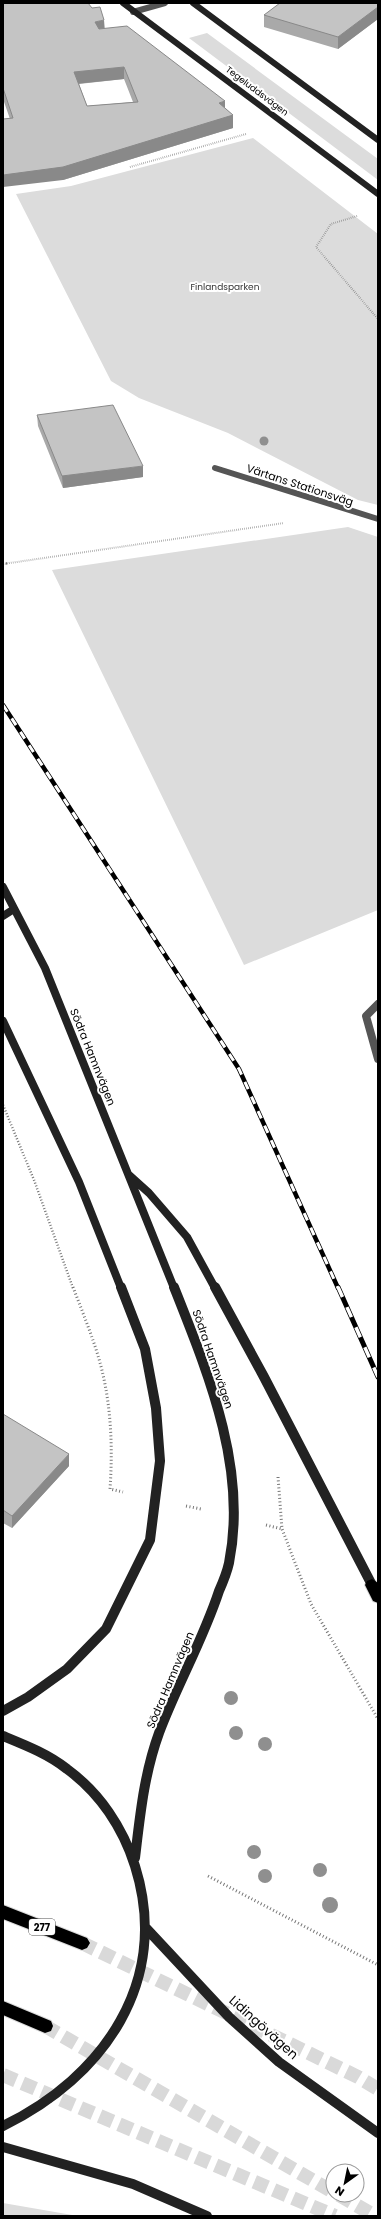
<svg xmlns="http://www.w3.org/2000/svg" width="381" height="2219" font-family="Poppins,sans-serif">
<rect width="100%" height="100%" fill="#fff"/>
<path fill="#dcdcdc" d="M207 33 378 159V180L189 38Z
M253 138 378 234V505L358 500 228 433 139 398 111 381 16 194 71 186Z
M348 527 378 537V910L244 965 52 570Z
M3 2203 78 2216H3Z"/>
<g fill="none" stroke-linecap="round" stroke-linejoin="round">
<path stroke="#d9d9d9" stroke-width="14" stroke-dasharray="14 7" stroke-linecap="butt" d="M82 1943 358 2077 378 2089
M45 2026 333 2192
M3 2075 335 2216
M339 2195 375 2216"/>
<defs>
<path id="highway" d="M372 1579 378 1583V1603L373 1601 365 1585 367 1581Z
M3 1905 87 1938 90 1943 87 1948 82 1950 3 1919Z
M3 2001 51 2021 53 2026 51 2031 45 2033 3 2015Z"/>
</defs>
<use href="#highway" stroke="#dbdbdb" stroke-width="2"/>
<path stroke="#777" stroke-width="2" stroke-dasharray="0.5 1.5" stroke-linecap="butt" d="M130 167 246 134
M357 216 331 224 316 247 378 319
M3 564 284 523"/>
<path stroke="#777" stroke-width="2.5" stroke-dasharray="1 2" stroke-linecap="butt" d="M3 564 9 563
M3 1105 34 1180 73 1288"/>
<path stroke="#777" stroke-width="3" stroke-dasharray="1 2.5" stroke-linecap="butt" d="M73 1287C82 1311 92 1335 99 1359 111 1401 113 1445 110 1489L123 1492
M278 1477 282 1529 311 1604 378 1719
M186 1506 201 1509
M266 1525 282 1529
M208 1876 378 1965"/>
<path stroke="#555" stroke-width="8" d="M378 1004 366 1016 378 1059"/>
<path stroke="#555" stroke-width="6" d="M133 12 165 3
M215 468 378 519"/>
<path stroke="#222" stroke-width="6" d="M123 3 378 194
M193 3 378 140"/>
<path stroke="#222" stroke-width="8" d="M3 887 45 968 174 1288
M3 916 14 909
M3 1021 79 1182 121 1288
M129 1175 149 1193 187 1237 215 1288"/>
<path stroke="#222" stroke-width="10" d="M215 1287 264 1377 372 1585
M3 1711 28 1697 67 1669 106 1629 150 1540 160 1461 156 1408 145 1349 121 1287
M3 1736C25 1745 48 1754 67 1769 100 1793 123 1828 135 1866 171 1981 104 2077 3 2126
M135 1858C140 1816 144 1774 159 1733 177 1685 203 1640 219 1591 223 1582 227 1572 229 1563 248 1468 208 1373 174 1287
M145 1927 229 2017 279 2062 378 2133
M3 2147 133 2184 207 2216"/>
<use href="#highway" fill="#000" fill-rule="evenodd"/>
<defs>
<path id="rail-far1" d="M3 705 239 1069 338 1288"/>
<path id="rail" d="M338 1287 378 1377"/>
</defs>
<use href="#rail-far1" stroke="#000" stroke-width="4.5"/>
<use href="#rail" stroke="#000" stroke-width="5"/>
<use href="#rail-far1" stroke="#fff" stroke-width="3" stroke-dasharray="8" stroke-linecap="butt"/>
<use href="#rail" stroke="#fff" stroke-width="3.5" stroke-dasharray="11" stroke-linecap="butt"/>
</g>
<g fill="#8f8f8f">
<circle cx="264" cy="441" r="4.5"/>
<circle cx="231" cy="1698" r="7"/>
<circle cx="236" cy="1733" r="7"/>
<circle cx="265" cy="1744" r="7"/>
<circle cx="254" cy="1852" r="7"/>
<circle cx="320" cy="1870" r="7"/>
<circle cx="265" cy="1876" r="7"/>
<circle cx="330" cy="1905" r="8"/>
</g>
<path fill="#a9a9a9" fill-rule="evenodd" d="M3 3 105 29 225 109 233 115V128L63 180 10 119 3 99ZM124 79 133 102 87 106 79 84Z
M378 3V19L338 49 264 27V15Z
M37 415 143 477 63 488 38 426Z
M3 1414 69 1466 12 1528 3 1523Z"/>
<path fill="#898989" d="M378 7V19L338 49V37Z
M104 20 105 32 95 34V22Z
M124 67V79L75 84 74 72Z
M225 101V114L219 103Z
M233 115V128L63 180 3 187V175Z
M143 466V477L63 488 62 476Z
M69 1454V1466L12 1528V1516Z"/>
<path fill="#c4c4c4" stroke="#898989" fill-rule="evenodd" d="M3 3H88L92 8 100 7 104 20 95 22 99 29 127 26 225 101 219 103 233 115 63 167 3 175V119L13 118 3 88ZM124 67 138 102 87 106 74 72Z
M280 3H378V7L338 37 264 15Z
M113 405 143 466 62 476 37 415Z
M3 1414 69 1454 12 1516 3 1510Z"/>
<g text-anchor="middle" stroke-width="4" stroke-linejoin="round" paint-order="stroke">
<g font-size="9" fill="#000" stroke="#fff">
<text transform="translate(257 91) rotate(37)" y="3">Tegeluddsvägen</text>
</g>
<g font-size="9" fill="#333" stroke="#fff">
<text x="225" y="290">Finlandsparken</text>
</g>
<rect fill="#fff" stroke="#4c4c4c" stroke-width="1" x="29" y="1919" width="26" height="16" rx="3"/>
<g font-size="10" font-weight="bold" fill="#000">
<text x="42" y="1931">277</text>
</g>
<g font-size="11" fill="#000" stroke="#fff">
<text transform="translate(300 485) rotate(18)" y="4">Värtans Stationsväg</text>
<text transform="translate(93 1057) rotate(68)" y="4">Södra Hamnvägen</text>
<text transform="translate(213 1359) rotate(71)" y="4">Södra Hamnvägen</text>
<text transform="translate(170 1680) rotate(-67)" y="4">Södra Hamnvägen</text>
</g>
<g font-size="13" fill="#000" stroke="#fff">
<text transform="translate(264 2027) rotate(42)" y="5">Lidingövägen</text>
</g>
</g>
<rect width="381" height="2219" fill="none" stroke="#000000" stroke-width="8"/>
<g transform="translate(345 2183) rotate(213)"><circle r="19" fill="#ffffff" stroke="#999999"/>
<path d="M0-3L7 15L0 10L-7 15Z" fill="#000000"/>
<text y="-6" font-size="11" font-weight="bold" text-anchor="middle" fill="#000000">N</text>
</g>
</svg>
